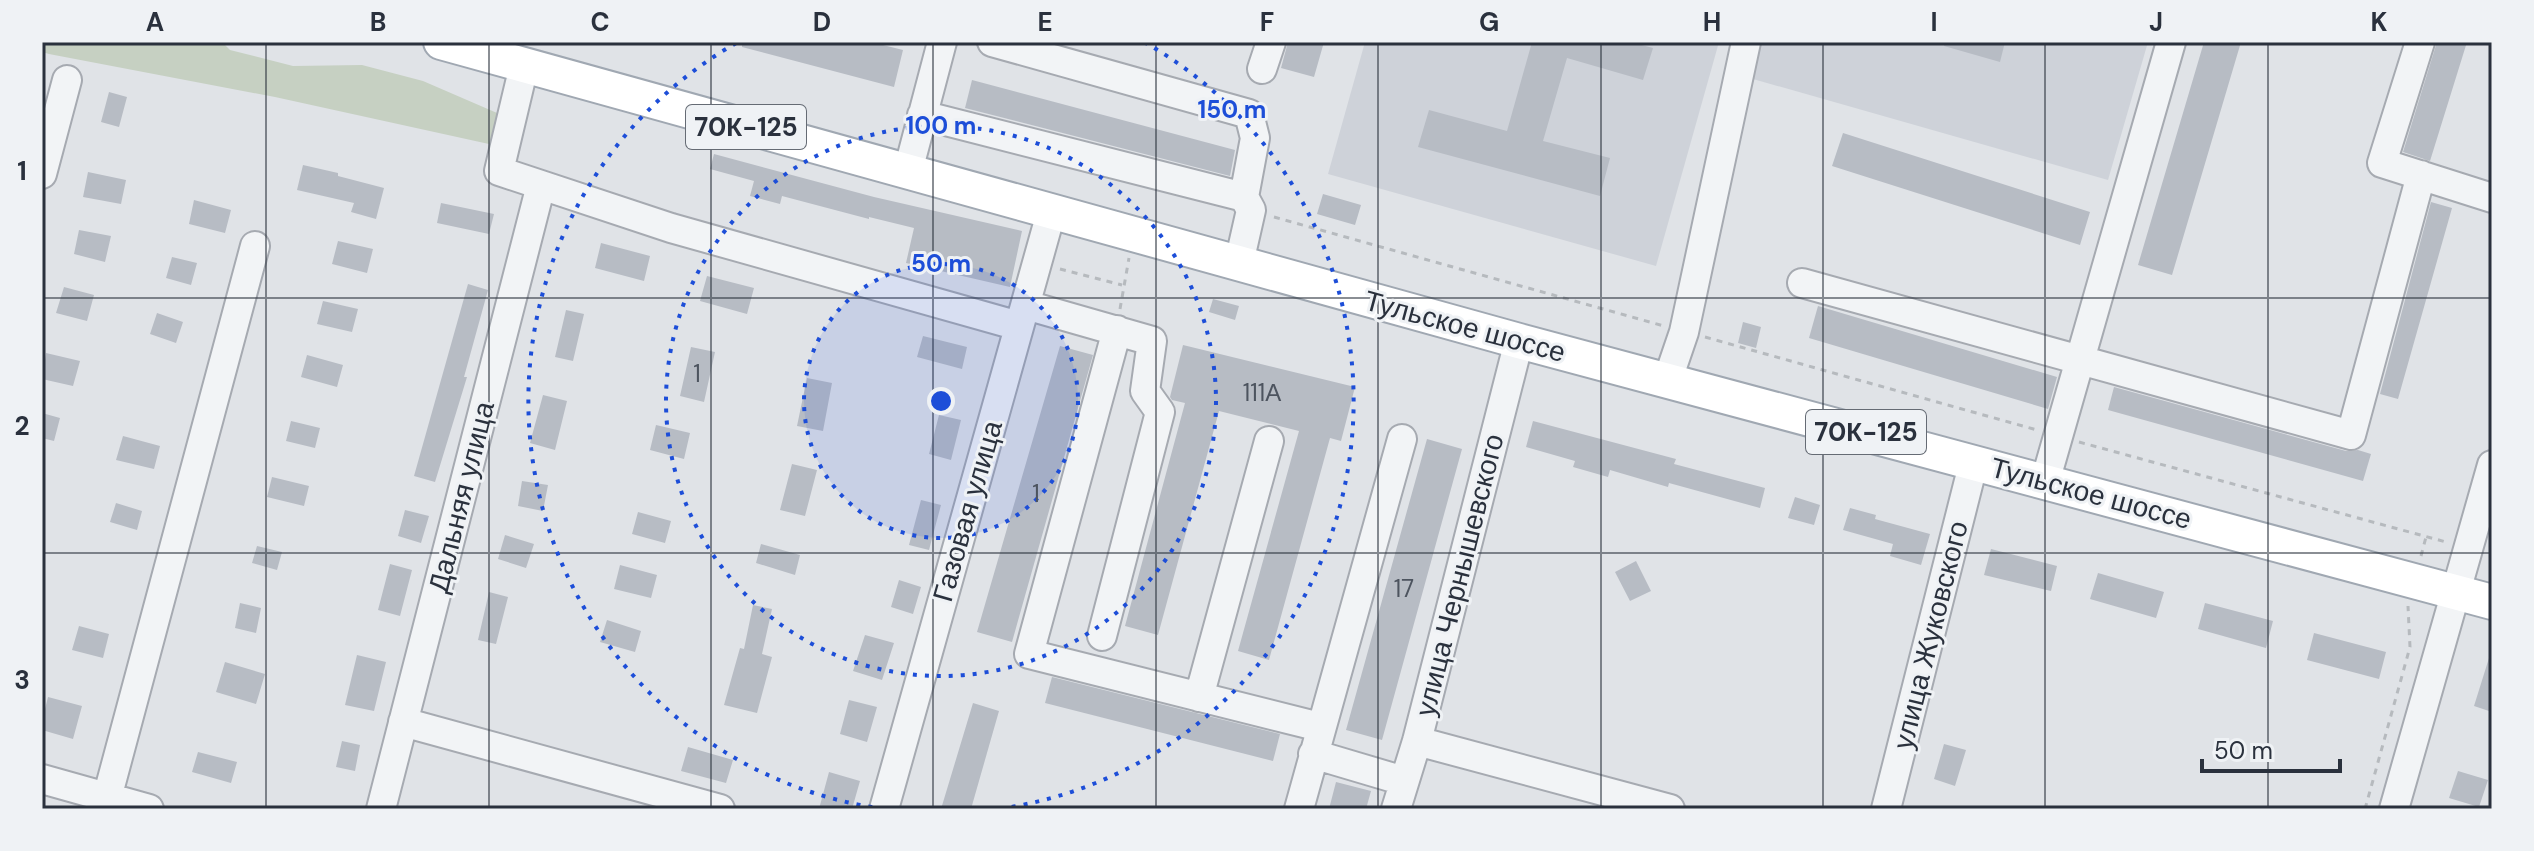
<svg xmlns="http://www.w3.org/2000/svg" width="2534" height="851" font-family="'DM Sans',sans-serif">
<rect width="100%" height="100%" fill="#e0e3e7"/>
<path fill="#ced2d9" d="M1365 42H1719L1656 266 1328 174Z
M1748 42H2148L2108 180 1739 75Z"/>
<path fill="#c6d0c2" d="M42 42H222L230 50 293 66 362 65 423 81 504 116 498 146 275 97 49 54 42 52Z"/>
<path fill="#b7bcc4" d="M742 42H871L903 50 894 87 742 47Z
M1288 42H1324L1314 77 1281 68Z
M1532 42H1630L1653 48 1643 80 1567 58 1543 141 1610 158 1600 196 1418 147 1429 110 1507 131Z
M1945 42H2005L2000 62 1944 46Z
M2204 42H2241L2172 275 2138 265Z
M2437 42H2467L2430 161 2403 152Z
M972 80 1235 150 1230 176 965 108Z
M109 92 127 97 119 127 101 122Z
M1843 133 2090 212 2080 245 1832 166Z
M714 154 874 197 1022 231 1010 287 906 263 914 228 869 217V219L782 196 780 204 750 196 754 181 710 169Z
M303 165 338 173V176L384 188 376 219 351 212 354 203 297 190Z
M88 172 126 180 121 204 83 197Z
M1323 194 1361 205 1355 225 1317 214Z
M194 200 231 210 225 233 189 224Z
M2431 202 2452 208 2398 399 2380 394Z
M441 203 494 214 489 234 437 223Z
M79 230 111 236 105 262 74 254Z
M338 241 373 249 367 273 332 264Z
M601 243 650 256 644 281 595 268Z
M172 257 197 263 191 285 166 278Z
M707 276 754 288 747 314 700 301Z
M468 284 488 290 464 377H467L435 482 414 476Z
M64 287 94 295 87 321 56 313Z
M1213 299 1239 306 1235 320 1209 312Z
M323 301 358 309 352 332 317 324Z
M1818 306 2057 377 2048 409 1809 338Z
M566 310 584 314 573 361 555 357Z
M157 313 183 322 176 343 150 334Z
M1743 322 1761 327 1756 348 1738 343Z
M923 336 967 347 962 369 917 357Z
M1183 345 1355 387 1341 441 1330 438 1269 660 1238 651 1299 431 1219 411 1158 635 1125 626 1185 403 1172 400 1170 397Z
M1060 346 1093 355 1012 642 977 632Z
M691 347 715 352 704 402 680 396Z
M46 353 80 361 73 386 42 379Z
M307 355 343 365 337 387 301 377Z
M807 378 832 383 823 431 797 426Z
M2114 387 2346 451 2358 450 2371 454 2363 481 2108 410Z
M543 395 567 401 555 450 530 443Z
M42 413 60 418 54 441 42 438Z
M939 415 961 420 951 460 929 454Z
M291 421 320 428 315 448 286 441Z
M1533 421 1676 459 1674 464 1765 488 1760 508 1669 483 1668 487 1610 470 1608 477 1573 467 1575 461 1526 447Z
M656 425 690 433 684 459 650 450Z
M123 436 160 446 154 469 116 460Z
M1427 439 1462 449 1382 740 1346 730Z
M792 464 817 470 805 516 780 510Z
M272 477 309 486 304 506 267 497Z
M522 481 548 485 543 511 518 506Z
M1795 497 1820 505 1814 525 1788 518Z
M921 500 941 505 929 550 909 545Z
M116 503 142 511 137 530 110 522Z
M1850 508 1876 515 1875 519 1930 534 1921 565 1890 556 1893 544 1843 530Z
M405 510 429 516 421 543 398 536Z
M638 512 671 521 665 543 632 534Z
M505 535 534 544 526 568 498 559Z
M761 544 800 555 795 575 756 563Z
M257 546 282 552 277 570 252 563Z
M1991 549 2057 566 2051 591 1984 575Z
M1636 561 1651 591 1630 601 1615 572Z
M390 564 412 570 400 616 378 610Z
M620 565 657 575 651 598 614 589Z
M2098 573 2164 592 2156 618 2090 599Z
M899 580 921 587 913 614 891 607Z
M489 592 508 597 496 644 478 640Z
M240 603 261 608 256 633 235 628Z
M2205 603 2273 621 2266 648 2198 629Z
M753 605 772 609 762 654 772 657 757 713 724 705 740 648 744 649Z
M607 620 641 631 635 652 600 642Z
M79 626 109 634 103 658 72 650Z
M2314 633 2386 652 2379 679 2307 660Z
M865 635 894 643 882 680 853 671Z
M357 655 386 662 374 711 345 705Z
M2489 658 2492 659V712L2474 706Z
M225 662 265 674 256 704 216 692Z
M1052 677 1280 734 1273 761 1045 703Z
M48 697 82 706 73 739 42 730V721Z
M849 700 877 707 867 742 840 734Z
M973 703 999 711 971 809H941Z
M342 741 360 745 355 771 336 767Z
M1944 744 1966 750 1955 786 1934 779Z
M688 747 733 760 726 783 681 771Z
M198 752 237 762 231 783 192 772Z
M2458 771 2488 780 2479 807 2449 798Z
M829 772 860 781 852 809H819Z
M1336 782 1371 791 1366 809H1329Z"/>
<g fill="none" stroke-linecap="round" stroke-linejoin="round">
<defs>
<path id="minor" d="M992 42 1249 114 1255 138 1244 197 1251 210 1239 263
M2420 42 2382 163 2492 198
M524 66 499 171 671 228 1019 326
M1262 69 1271 42
M922 115 1244 197
M908 171 942 42
M42 174 67 80
M1802 283 2351 435 2421 175
M1026 305 1152 341 1145 391 1160 412 1102 636
M1117 330 1029 654 1320 727
M1668 379 1684 332 1746 42
M2045 482 2171 42
M1199 697 1269 441
M403 722 720 809
M1417 741 1670 809
M1313 754 1404 781
M42 779 149 809
M107 798 255 246
M381 809 541 185
M884 809 1051 213
M1299 809 1402 439
M1396 809 1417 741 1519 341
M1886 809 1974 461
M2394 809 2492 465"/>
<path id="major" d="M441 42 1519 341 2492 602"/>
</defs>
<use href="#minor" stroke="#a6aab1" stroke-width="32"/>
<use href="#major" stroke="#a0a8b2" stroke-width="38"/>
<path stroke="#b6babe" stroke-width="3" stroke-dasharray="6 6" stroke-linecap="butt" d="M1274 217 1664 326
M1060 269 1122 285
M1120 309 1129 258
M1705 337 2037 430
M2079 442 2446 542
M2421 556 2426 537
M2365 809 2410 647 2408 606"/>
<use href="#minor" stroke="#f2f4f6" stroke-width="28"/>
<use href="#major" stroke="#fff" stroke-width="34"/>
</g>
<path fill="none" stroke="#2a313d" stroke-width="2" stroke-opacity="0.55" d="M266 42V809M489 42V809M711 42V809M933 42V809M1156 42V809M1378 42V809M1601 42V809M1823 42V809M2045 42V809M2268 42V809M42 298H2492M42 553H2492"/>
<circle cx="941" cy="401" r="137" fill="#1d4ed8" fill-opacity=".12"/>
<g fill="none" stroke="#1d4ed8" stroke-width="4" stroke-dasharray="4 8">
<circle cx="941" cy="401" r="137"/>
<circle cx="941" cy="401" r="275"/>
<path d="M884 809A412 412 0 0 1 738 42M1144 42A412 412 0 0 1 998 809"/>
</g>
<g text-anchor="middle" stroke-width="6" stroke-linejoin="round" paint-order="stroke">
<g font-size="24" fill="#4d545f">
<text x="697" y="382">1</text>
<text x="1262" y="401">111А</text>
<text x="1036" y="502">1</text>
<text x="1404" y="597">17</text>
</g>
<g fill="#eff2f5" stroke="#656b74" stroke-width="2">
<rect x="686" y="105" width="120" height="44" rx="6"/>
<rect x="1806" y="410" width="120" height="44" rx="6"/>
</g>
<g font-size="26" font-weight="bold" fill="#2a313d">
<text x="746" y="136">70К-125</text>
<text x="1866" y="441">70К-125</text>
</g>
<g font-size="28" fill="#2a313d" stroke="#eff2f5">
<text transform="translate(1465 326) rotate(15)" y="10">Тульское шоссе</text>
<text transform="translate(2091 493) rotate(15)" y="10">Тульское шоссе</text>
<text transform="translate(461 497) rotate(-76)" y="10">Дальняя улица</text>
<text transform="translate(967 511) rotate(-74)" y="10">Газовая улица</text>
<text transform="translate(1459 575) rotate(-76)" y="10">улица Чернышевского</text>
<text transform="translate(1930 635) rotate(-76)" y="10">улица Жуковского</text>
</g>
</g>
<circle cx="941" cy="401" r="12" fill="#1d4ed8" stroke="#eff2f5" stroke-width="4"/>
<g font-size="24" text-anchor="middle" font-weight="bold" fill="#1d4ed8" stroke="#eff2f5" stroke-width="6" stroke-linejoin="round" paint-order="stroke">
<text x="1232" y="118">150 m</text>
<text x="941" y="134">100 m</text>
<text x="941" y="272">50 m</text>
</g>
<rect width="2534" height="851" fill="none" stroke="#eff2f5" stroke-width="88"/>
<path d="M2202 759v12h138v-12" fill="none" stroke="#2a313d" stroke-width="4"/>
<text x="2214" y="759" font-size="24" fill="#2a313d" stroke="#eff2f5" stroke-width="6" paint-order="stroke">50 m</text>
<rect x="44" y="44" width="2446" height="763" fill="none" stroke="#2a313d" stroke-width="3"/>
<g font-size="26" text-anchor="middle" font-weight="bold" fill="#2a313d">
<text x="155" y="31">A</text>
<text x="378" y="31">B</text>
<text x="600" y="31">C</text>
<text x="822" y="31">D</text>
<text x="1045" y="31">E</text>
<text x="1267" y="31">F</text>
<text x="1489" y="31">G</text>
<text x="1712" y="31">H</text>
<text x="1934" y="31">I</text>
<text x="2156" y="31">J</text>
<text x="2379" y="31">K</text>
<text x="22" y="180">1</text>
<text x="22" y="435">2</text>
<text x="22" y="689">3</text>
</g>
</svg>
